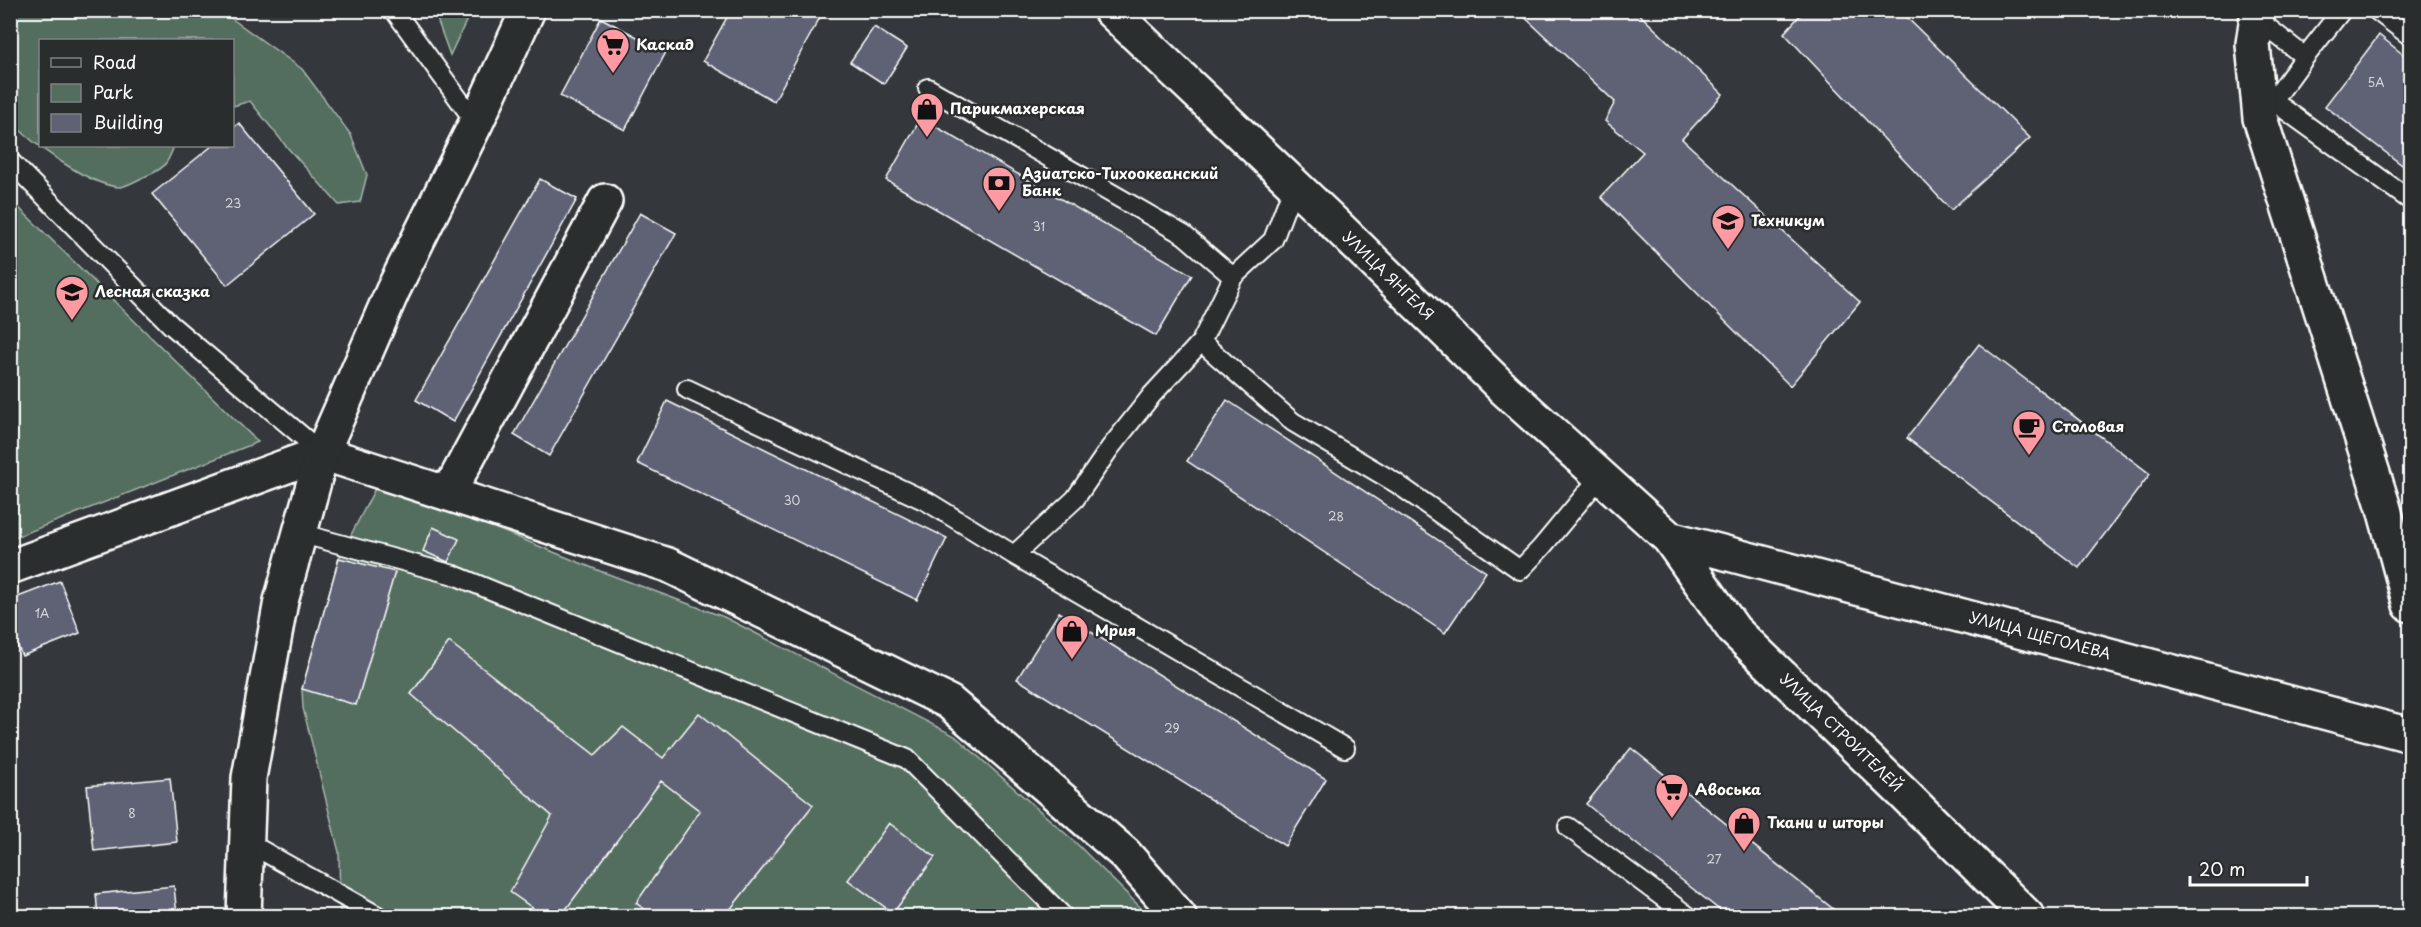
<svg xmlns="http://www.w3.org/2000/svg" width="2421" height="927" font-family="'Playpen Sans',sans-serif">
<rect width="100%" height="100%" fill="#34383c"/>
<filter id="ink" filterUnits="userSpaceOnUse"><feTurbulence type="fractalNoise" baseFrequency=".0167" numOctaves="2"/><feDisplacementMap in="SourceGraphic" scale="12" xChannelSelector="R" yChannelSelector="G"/><feConvolveMatrix kernelMatrix="1 2 1 2 8 2 1 2 1" color-interpolation-filters="sRGB"/></filter>
<g filter="url(#ink)">
<path fill="#536e5e" stroke="#a9b6ae" stroke-width="1.5" d="M10 11H221L302 69 351 135 367 175 360 202 339 205 286 146 250 101 233 106 232 40H40V146H174C167 165 164 169 144 177 137 180 126 187 119 187 88 185 31 143 11 121Z
M434 11H471L450 55Z
M10 200H11L258 442 11 539Z
M379 481 600 571 724 617 955 736 1074 841 1149 916H340L339 852 303 708 302 689 339 558Z"/>
<path fill="#5e6274" stroke="#fff" stroke-width="1.5" d="M731 10H824L774 101 703 61Z
M1517 10H1635L1723 94 1682 139 1860 302 1790 386 1601 197 1643 152 1605 121 1615 102Z
M1805 10H1899L2030 138 1951 210 1784 33Z
M601 18 666 52 625 130 560 96Z
M874 27 907 48 884 84 850 62Z
M2379 35 2410 60V171L2325 106Z
M921 118 1192 275 1156 336 886 180Z
M239 123 314 214 227 285 152 194 212 146H232V129Z
M540 179 577 199 453 422 416 400Z
M640 213 676 233 549 456 514 435Z
M1979 344 2150 474 2079 568 1907 438Z
M1227 400 1486 572 1445 633 1187 461Z
M667 401 947 538 917 600 637 463Z
M433 527 459 539 448 562 423 551Z
M339 558 395 572 356 705 302 689Z
M60 581 80 633 22 656 10 628V600Z
M1059 612 1326 779 1285 846 1017 679Z
M449 642 595 755 623 727 663 758 699 713 813 805 725 916H654L636 903 700 811 661 781 561 916H544L510 892 552 816 411 694Z
M1631 748 1842 916H1727L1586 804Z
M170 778 177 842 94 851 87 786Z
M889 823 935 857 893 913 848 880Z
M174 886 177 916H98L96 894Z"/>
<g fill="none" stroke-linecap="round" stroke-linejoin="round">
<defs>
<path id="service" d="M394 10 476 123
M2376 10 2410 36
M2257 19 2305 57 2342 10
M2305 57 2273 101 2410 200
M928 88 1184 235 1233 277
M10 161 171 325 322 453
M1201 342 1293 422 1396 483 1520 570 1541 548 1600 477
M687 389 928 502 1014 555 1345 748
M299 533 454 575 907 759 1063 916
M1014 555 1075 499 1110 448 1152 395 1201 342 1233 277 1273 240 1294 185
M1568 827 1688 916
M247 842 378 916"/>
<path id="minor" d="M2258 10 2253 44 2260 118 2383 505 2410 605
M448 494 605 201
M10 567 322 453 668 565 949 702 1125 854 1179 916"/>
<path id="tertiary" d="M1110 10 1329 218 1505 390 1669 538 1734 630 1904 794 2027 916
M1669 538 2410 735
M244 916 249 778 281 601 322 453 393 290 476 123 528 10"/>
</defs>
<use href="#service" stroke="#fff" stroke-width="22"/>
<use href="#minor" stroke="#fff" stroke-width="38"/>
<use href="#tertiary" stroke="#fff" stroke-width="38"/>
<use href="#service" stroke="#2a2d2e" stroke-width="18"/>
<use href="#minor" stroke="#2a2d2e" stroke-width="33"/>
<use href="#tertiary" stroke="#2a2d2e" stroke-width="33"/>
</g>
</g>
<defs>
<symbol id="supermarket-pin" viewBox="-11 -11 22 30"><path d="M0 17L-7.5 6A9.5 9.5 0 1 1 7.5 6Z" fill="#ff9aa2" stroke="#2a2d2e"/><path d="M-6-5.5h2.5l.6 2H6L4.5 2H-2.5L-4.4-4H-6ZM-1.5 3.2a1.3 1.3 0 1 0 .1 0ZM3 3.2a1.3 1.3 0 1 0 .1 0Z" fill="#111"/></symbol>
<symbol id="shop-pin" viewBox="-11 -11 22 30"><path d="M0 17L-7.5 6A9.5 9.5 0 1 1 7.5 6Z" fill="#ff9aa2" stroke="#2a2d2e"/><path d="M-5-2.5h2.3a2.7 3.5 0 0 1 5.4 0H5L5.5 6h-11ZM-1.5-2.5h3a1.5 2.3 0 0 0-3 0Z" fill="#111"/></symbol>
<symbol id="bank-pin" viewBox="-11 -11 22 30"><path d="M0 17L-7.5 6A9.5 9.5 0 1 1 7.5 6Z" fill="#ff9aa2" stroke="#2a2d2e"/><path d="M-6-4H6V4H-6ZM0-2.3a2.3 2.3 0 1 0 0 4.6a2.3 2.3 0 1 0 0-4.6Z" fill="#111"/></symbol>
<symbol id="university-pin" viewBox="-11 -11 22 30"><path d="M0 17L-7.5 6A9.5 9.5 0 1 1 7.5 6Z" fill="#ff9aa2" stroke="#2a2d2e"/><path d="M0-5L7-2L0 1L-7-2ZM-4 1L0 2.5L4 1V4Q0 6-4 4Z" fill="#111"/></symbol>
<symbol id="school-pin" viewBox="-11 -11 22 30"><path d="M0 17L-7.5 6A9.5 9.5 0 1 1 7.5 6Z" fill="#ff9aa2" stroke="#2a2d2e"/><path d="M0-5L7-2L0 1L-7-2ZM-4 1L0 2.5L4 1V4Q0 6-4 4Z" fill="#111"/></symbol>
<symbol id="cafe-pin" viewBox="-11 -11 22 30"><path d="M0 17L-7.5 6A9.5 9.5 0 1 1 7.5 6Z" fill="#ff9aa2" stroke="#2a2d2e"/><path d="M-5.5-4.5H6V0H3Q3 3.5 0 3.5H-2.5Q-5.5 3.5-5.5 0ZM3-3.2v2h1.7v-2ZM-6 4.5H4V6H-6Z" fill="#111"/></symbol>
</defs>
<g fill-rule="evenodd">
<use href="#supermarket-pin" x="594" y="26" width="38" height="52"/>
<use href="#shop-pin" x="908" y="90" width="38" height="52"/>
<use href="#bank-pin" x="980" y="164" width="38" height="52"/>
<use href="#university-pin" x="1709" y="202" width="38" height="52"/>
<use href="#school-pin" x="53" y="273" width="38" height="52"/>
<use href="#cafe-pin" x="2010" y="408" width="38" height="52"/>
<use href="#shop-pin" x="1053" y="612" width="38" height="52"/>
<use href="#supermarket-pin" x="1653" y="771" width="38" height="52"/>
<use href="#shop-pin" x="1725" y="804" width="38" height="52"/>
</g>
<g text-anchor="middle" stroke-width="5" stroke-linejoin="round" paint-order="stroke">
<g font-size="12" fill="#d7d8dc">
<text x="2376" y="87">5А</text>
<text x="233" y="208">23</text>
<text x="1039" y="231">31</text>
<text x="792" y="505">30</text>
<text x="1336" y="521">28</text>
<text x="42" y="618">1А</text>
<text x="1172" y="733">29</text>
<text x="132" y="818">8</text>
<text x="1714" y="864">27</text>
</g>
<g font-size="15" font-weight="bold" fill="#fff" stroke="#2a2d2e" text-anchor="start">
<text x="636" y="50">Каскад</text>
<text x="950" y="114">Парикмахерская</text>
<text x="1022" y="179">Азиатско-Тихоокеанский<tspan x="1022" dy="17">Банк</tspan></text>
<text x="1751" y="226">Техникум</text>
<text x="95" y="297">Лесная сказка</text>
<text x="2052" y="432">Столовая</text>
<text x="1095" y="636">Мрия</text>
<text x="1695" y="795">Авоська</text>
<text x="1767" y="828">Ткани и шторы</text>
</g>
<g font-size="15" fill="#fff" stroke="#2a2d2e">
<text transform="translate(1388 276) rotate(44)" y="5">УЛИЦА ЯНГЕЛЯ</text>
<text transform="translate(2040 636) rotate(15)" y="5">УЛИЦА ЩЕГОЛЕВА</text>
<text transform="translate(1841 733) rotate(44)" y="5">УЛИЦА СТРОИТЕЛЕЙ</text>
</g>
</g>
<rect width="2421" height="927" fill="none" stroke="#2a2d2e" stroke-width="36"/>
<rect x="18" y="18" width="2385" height="891" fill="none" stroke="#fff" stroke-width="2" filter="url(#ink)"/>
<rect x="39" y="39" width="195" height="108" fill="#2a2d2e" stroke="#7f8182" stroke-width="1.5"/>
<rect x="51" y="58" width="30" height="9" fill="#2a2d2e" stroke="#7f8182" stroke-width="1.5"/>
<text x="93" y="69" font-size="18" fill="#ffffff">Road</text>
<rect x="51" y="84" width="30" height="18" fill="#536e5e" stroke="#7f8182" stroke-width="1.5"/>
<text x="93" y="99" font-size="18" fill="#ffffff">Park</text>
<rect x="51" y="114" width="30" height="18" fill="#5e6274" stroke="#7f8182" stroke-width="1.5"/>
<text x="93" y="129" font-size="18" fill="#ffffff">Building</text>
<path d="M2190 876v9h117v-9" fill="none" stroke="#ffffff" stroke-width="3"/>
<text x="2199" y="876" font-size="18" fill="#ffffff" stroke="#2a2d2e" stroke-width="4.5" paint-order="stroke">20 m</text>
</svg>
